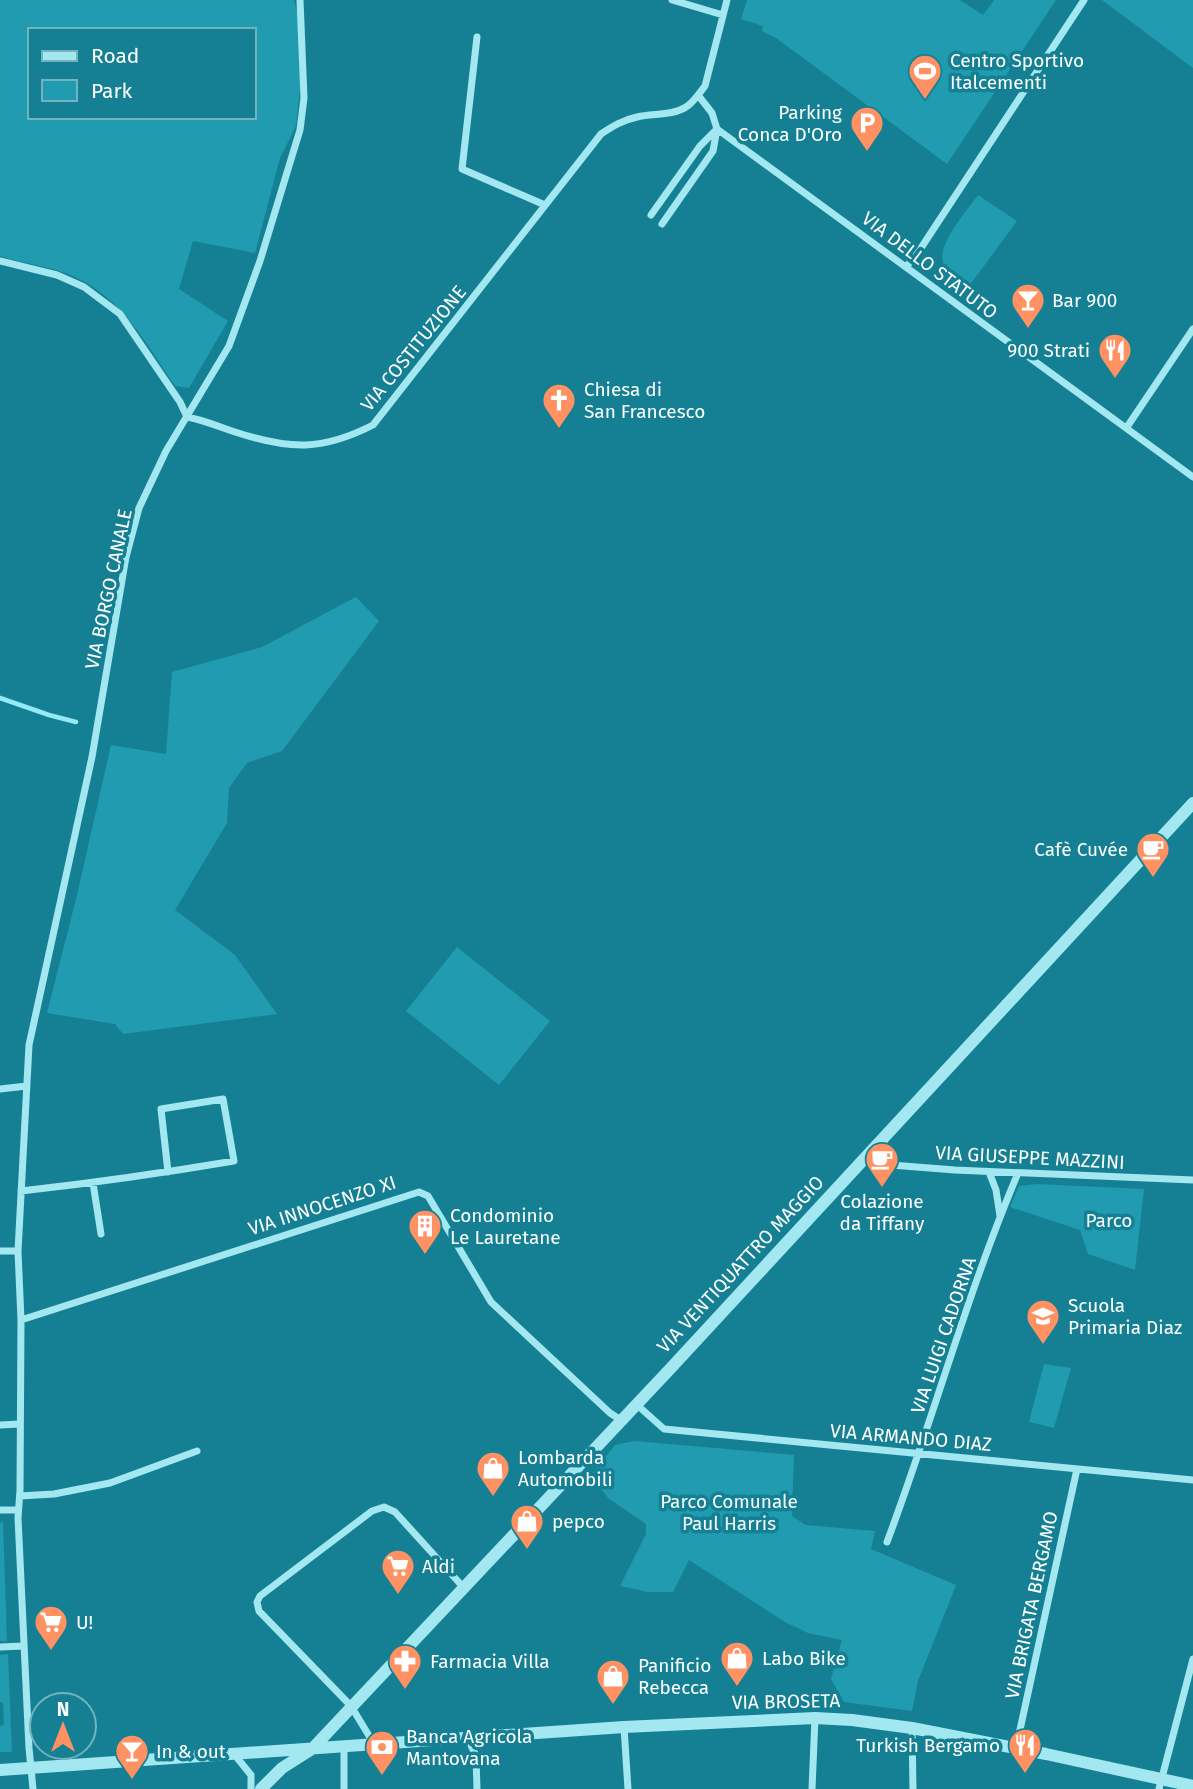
<svg xmlns="http://www.w3.org/2000/svg" width="1193" height="1789" font-family="'Fira Sans',sans-serif">
<rect width="100%" height="100%" fill="#158093"/>
<path fill="#209baf" fill-rule="evenodd" d="M0 0H294L298 15 301 79 296 126 280 158 255 253 193 241 179 289 228 321 189 388 175 386C145 342 121 295 68 274 47 266 22 263 0 256ZM30 30H254V117H30Z
M747 0H960L983 15 994 0H1056L947 164 776 38 762 31 763 26 741 19Z
M1102 0H1193V68Z
M978 195 1017 221 970 285C963 281 951 276 946 269 931 249 967 211 978 195Z
M356 597 379 621 282 751 247 763 229 788 227 823 175 910 235 955 277 1014 123 1034 115 1024 47 1013 77 895 111 745 166 754 172 672 262 647Z
M457 947 550 1021 499 1085 406 1011Z
M1037 1184 1144 1189 1135 1270 1088 1254 1080 1230 1010 1207 1019 1186Z
M1044 1364 1071 1368 1054 1428 1029 1422Z
M635 1441 794 1455 792 1516 806 1525 875 1531 871 1549 956 1585 918 1681 912 1711 844 1702 831 1679 842 1640 808 1633 785 1622 689 1560 673 1592H648L620 1586 646 1534V1524L608 1498 591 1475 615 1445Z
M3 1522 7 1641H0V1523Z
M8 1654 12 1752H0V1726L4 1725 3 1703 0 1702V1655Z"/>
<g fill="none" stroke-linecap="round" stroke-linejoin="round">
<path stroke="#95e9f4" stroke-width="4.5" d="M0 698 49 715 76 722"/>
<path stroke="#a3e7f1" stroke-width="7" d="M672 0 723 15
M477 37 462 169 545 205
M698 95 712 113 717 129 1193 477
M651 215 700 146 717 129 713 151 662 224
M0 261 57 275 84 287 120 314 180 402 187 417
M907 266 921 248 1084 0
M187 417C204 420 219 427 235 432 290 450 322 451 373 425L601 134C613 126 623 120 637 117 653 113 672 116 686 107 694 102 700 92 705 86L727 0
M1127 427 1193 329
M0 1089 27 1086
M867 1155 891 1165 955 1170 1193 1180
M989 1172 996 1190 1000 1216
M93 1183 101 1234
M21 1191C93 1183 163 1173 234 1161L223 1099 161 1109 168 1172
M0 1251H18
M21 1320 419 1192 428 1196 491 1302 610 1413 621 1420
M636 1404 664 1429 1193 1480
M0 1425 20 1424
M20 1496 54 1494 110 1483 197 1451
M0 1510H18
M887 1542C933 1420 967 1293 1018 1173
M0 1647 24 1646
M624 1727 628 1789
M912 1728 913 1789
M468 1739 476 1756 477 1789
M374 1744 351 1706 259 1611 257 1602 260 1596 372 1511 384 1507 395 1512 464 1588
M344 1747V1789
M1016 1748 1077 1469
M234 1754 251 1775V1789
M33 1789 29 1748 18 1518 20 1490 21 1320 18 1251 29 1045 92 757 126 557 139 508 166 451 229 346 260 261 300 130 304 98 300 0
M812 1789 815 1718
M1159 1789 1193 1659"/>
<path stroke="#a3e7f1" stroke-width="12" d="M0 1770 624 1727 815 1718 852 1720 912 1728 1046 1754 1193 1786
M261 1789 282 1768 312 1749 670 1369 1193 803"/>
</g>
<defs>
<symbol id="stadium-pin" viewBox="-11 -11 22 30"><path d="M0 17L-7.5 6A9.5 9.5 0 1 1 7.5 6Z" fill="#ff9163" stroke="#158093"/><path d="M0-5a6.5 5 0 1 0 0 10a6.5 5 0 1 0 0-10ZM-3.5-1.8h7v3.6h-7Z" fill="#fff"/></symbol>
<symbol id="parking-pin" viewBox="-11 -11 22 30"><path d="M0 17L-7.5 6A9.5 9.5 0 1 1 7.5 6Z" fill="#ff9163" stroke="#158093"/><path d="M-3.5-5.5H1a3.5 3.5 0 0 1 0 7H-1V5.5H-3.5ZM-1-3.4V-.6H.8a1.4 1.4 0 0 0 0-2.8Z" fill="#fff"/></symbol>
<symbol id="bar-pin" viewBox="-11 -11 22 30"><path d="M0 17L-7.5 6A9.5 9.5 0 1 1 7.5 6Z" fill="#ff9163" stroke="#158093"/><path d="M-6-5H6L.8 .8V4.5H3.5V6h-7V4.5H-.8V.8Z" fill="#fff"/></symbol>
<symbol id="restaurant-pin" viewBox="-11 -11 22 30"><path d="M0 17L-7.5 6A9.5 9.5 0 1 1 7.5 6Z" fill="#ff9163" stroke="#158093"/><path d="M-5-6h1v4h1v-4h1v4h1v-4h1v5L-1.5 .5V6h-2V.5L-5-1ZM5-6V6H3V1.5H1.5Q1.5-4 5-6Z" fill="#fff"/></symbol>
<symbol id="church-pin" viewBox="-11 -11 22 30"><path d="M0 17L-7.5 6A9.5 9.5 0 1 1 7.5 6Z" fill="#ff9163" stroke="#158093"/><path d="M-1.2-6h2.4v3.5h3.3v2.4h-3.3V6h-2.4V-.1h-3.3v-2.4h3.3Z" fill="#fff"/></symbol>
<symbol id="cafe-pin" viewBox="-11 -11 22 30"><path d="M0 17L-7.5 6A9.5 9.5 0 1 1 7.5 6Z" fill="#ff9163" stroke="#158093"/><path d="M-5.5-4.5H6V0H3Q3 3.5 0 3.5H-2.5Q-5.5 3.5-5.5 0ZM3-3.2v2h1.7v-2ZM-6 4.5H4V6H-6Z" fill="#fff"/></symbol>
<symbol id="building-pin" viewBox="-11 -11 22 30"><path d="M0 17L-7.5 6A9.5 9.5 0 1 1 7.5 6Z" fill="#ff9163" stroke="#158093"/><path d="M-4-6H4V6H1V3H-1V6H-4ZM-2.5-4.3h1.7v1.8h-1.7ZM.8-4.3h1.7v1.8H.8ZM-2.5-1h1.7V.8h-1.7ZM.8-1h1.7V.8H.8Z" fill="#fff"/></symbol>
<symbol id="school-pin" viewBox="-11 -11 22 30"><path d="M0 17L-7.5 6A9.5 9.5 0 1 1 7.5 6Z" fill="#ff9163" stroke="#158093"/><path d="M0-5L7-2L0 1L-7-2ZM-4 1L0 2.5L4 1V4Q0 6-4 4Z" fill="#fff"/></symbol>
<symbol id="shop-pin" viewBox="-11 -11 22 30"><path d="M0 17L-7.5 6A9.5 9.5 0 1 1 7.5 6Z" fill="#ff9163" stroke="#158093"/><path d="M-5-2.5h2.3a2.7 3.5 0 0 1 5.4 0H5L5.5 6h-11ZM-1.5-2.5h3a1.5 2.3 0 0 0-3 0Z" fill="#fff"/></symbol>
<symbol id="supermarket-pin" viewBox="-11 -11 22 30"><path d="M0 17L-7.5 6A9.5 9.5 0 1 1 7.5 6Z" fill="#ff9163" stroke="#158093"/><path d="M-6-5.5h2.5l.6 2H6L4.5 2H-2.5L-4.4-4H-6ZM-1.5 3.2a1.3 1.3 0 1 0 .1 0ZM3 3.2a1.3 1.3 0 1 0 .1 0Z" fill="#fff"/></symbol>
<symbol id="pharmacy-pin" viewBox="-11 -11 22 30"><path d="M0 17L-7.5 6A9.5 9.5 0 1 1 7.5 6Z" fill="#ff9163" stroke="#158093"/><path d="M-2-6h4v4h4v4h-4v4h-4v-4h-4v-4h4Z" fill="#fff"/></symbol>
<symbol id="bank-pin" viewBox="-11 -11 22 30"><path d="M0 17L-7.5 6A9.5 9.5 0 1 1 7.5 6Z" fill="#ff9163" stroke="#158093"/><path d="M-6-4H6V4H-6ZM0-2.3a2.3 2.3 0 1 0 0 4.6a2.3 2.3 0 1 0 0-4.6Z" fill="#fff"/></symbol>
</defs>
<g fill-rule="evenodd">
<use href="#stadium-pin" x="906" y="52" width="38" height="52"/>
<use href="#parking-pin" x="848" y="104" width="38" height="52"/>
<use href="#bar-pin" x="1009" y="281" width="38" height="52"/>
<use href="#restaurant-pin" x="1096" y="331" width="38" height="52"/>
<use href="#church-pin" x="540" y="381" width="38" height="52"/>
<use href="#cafe-pin" x="1134" y="830" width="38" height="52"/>
<use href="#cafe-pin" x="863" y="1140" width="38" height="52"/>
<use href="#building-pin" x="406" y="1207" width="38" height="52"/>
<use href="#school-pin" x="1024" y="1297" width="38" height="52"/>
<use href="#shop-pin" x="474" y="1449" width="38" height="52"/>
<use href="#shop-pin" x="508" y="1502" width="38" height="52"/>
<use href="#supermarket-pin" x="379" y="1547" width="38" height="52"/>
<use href="#supermarket-pin" x="32" y="1603" width="38" height="52"/>
<use href="#shop-pin" x="718" y="1639" width="38" height="52"/>
<use href="#pharmacy-pin" x="386" y="1642" width="38" height="52"/>
<use href="#shop-pin" x="594" y="1657" width="38" height="52"/>
<use href="#restaurant-pin" x="1006" y="1726" width="38" height="52"/>
<use href="#bank-pin" x="363" y="1728" width="38" height="52"/>
<use href="#bar-pin" x="113" y="1732" width="38" height="52"/>
</g>
<g text-anchor="middle" stroke-width="7" stroke-linejoin="round" paint-order="stroke">
<g font-size="19" fill="#fff" stroke="#158093" text-anchor="start">
<text x="950" y="67">Centro Sportivo<tspan x="950" dy="22">Italcementi</tspan></text>
<text x="842" y="119" text-anchor="end">Parking<tspan x="842" dy="22">Conca D'Oro</tspan></text>
<text x="1052" y="307">Bar 900</text>
<text x="1090" y="357" text-anchor="end">900 Strati</text>
<text x="584" y="396">Chiesa di<tspan x="584" dy="22">San Francesco</tspan></text>
<text x="1128" y="856" text-anchor="end">Cafè Cuvée</text>
<text x="882" y="1208" text-anchor="middle">Colazione<tspan x="882" dy="22">da Tiffany</tspan></text>
<text x="450" y="1222">Condominio<tspan x="450" dy="22">Le Lauretane</tspan></text>
<text x="1068" y="1312">Scuola<tspan x="1068" dy="22">Primaria Diaz</tspan></text>
<text x="518" y="1464">Lombarda<tspan x="518" dy="22">Automobili</tspan></text>
<text x="552" y="1528">pepco</text>
<text x="422" y="1573">Aldi</text>
<text x="76" y="1629">U!</text>
<text x="762" y="1665">Labo Bike</text>
<text x="430" y="1668">Farmacia Villa</text>
<text x="638" y="1672">Panificio<tspan x="638" dy="22">Rebecca</tspan></text>
<text x="406" y="1743">Banca Agricola<tspan x="406" dy="22">Mantovana</tspan></text>
<text x="1000" y="1752" text-anchor="end">Turkish Bergamo</text>
<text x="156" y="1758">In &amp; out</text>
</g>
<g font-size="19" fill="#fff" stroke="#158093">
<text transform="translate(930 265) rotate(37)" y="7">VIA DELLO STATUTO</text>
<text transform="translate(413 348) rotate(-51)" y="7">VIA COSTITUZIONE</text>
<text transform="translate(108 589) rotate(-78)" y="7">VIA BORGO CANALE</text>
<text transform="translate(1030 1157) rotate(3)" y="7">VIA GIUSEPPE MAZZINI</text>
<text transform="translate(322 1205) rotate(-18)" y="7">VIA INNOCENZO XI</text>
<text transform="translate(740 1264) rotate(-47)" y="7">VIA VENTIQUATTRO MAGGIO</text>
<text transform="translate(943 1335) rotate(-71)" y="7">VIA LUIGI CADORNA</text>
<text transform="translate(911 1437) rotate(5)" y="7">VIA ARMANDO DIAZ</text>
<text transform="translate(1031 1605) rotate(-78)" y="7">VIA BRIGATA BERGAMO</text>
<text transform="translate(786 1701) rotate(-1)" y="7">VIA BROSETA</text>
</g>
<g font-size="19" fill="#f7feff" stroke="#158093">
<text x="1109" y="1227">Parco</text>
<text x="729" y="1508">Parco Comunale<tspan x="729" dy="22">Paul Harris</tspan></text>
</g>
</g>
<rect x="28" y="28" width="228" height="91" fill="#158093" stroke="#73b3be" stroke-width="2"/>
<rect x="42" y="51" width="35" height="10" fill="#a3e7f1" stroke="#73b3be" stroke-width="2"/>
<text x="91" y="63" font-size="21" fill="#ffffff">Road</text>
<rect x="42" y="80" width="35" height="21" fill="#209baf" stroke="#73b3be" stroke-width="2"/>
<text x="91" y="98" font-size="21" fill="#ffffff">Park</text>
<g transform="translate(63 1726)"><circle r="33" fill="#158093" stroke="#73b3be" stroke-width="2"/>
<path d="M0-5L12 26L0 18L-12 26Z" fill="#ff9163"/>
<text y="-10" font-size="19" font-weight="bold" text-anchor="middle" fill="#ffffff">N</text>
</g>
</svg>
